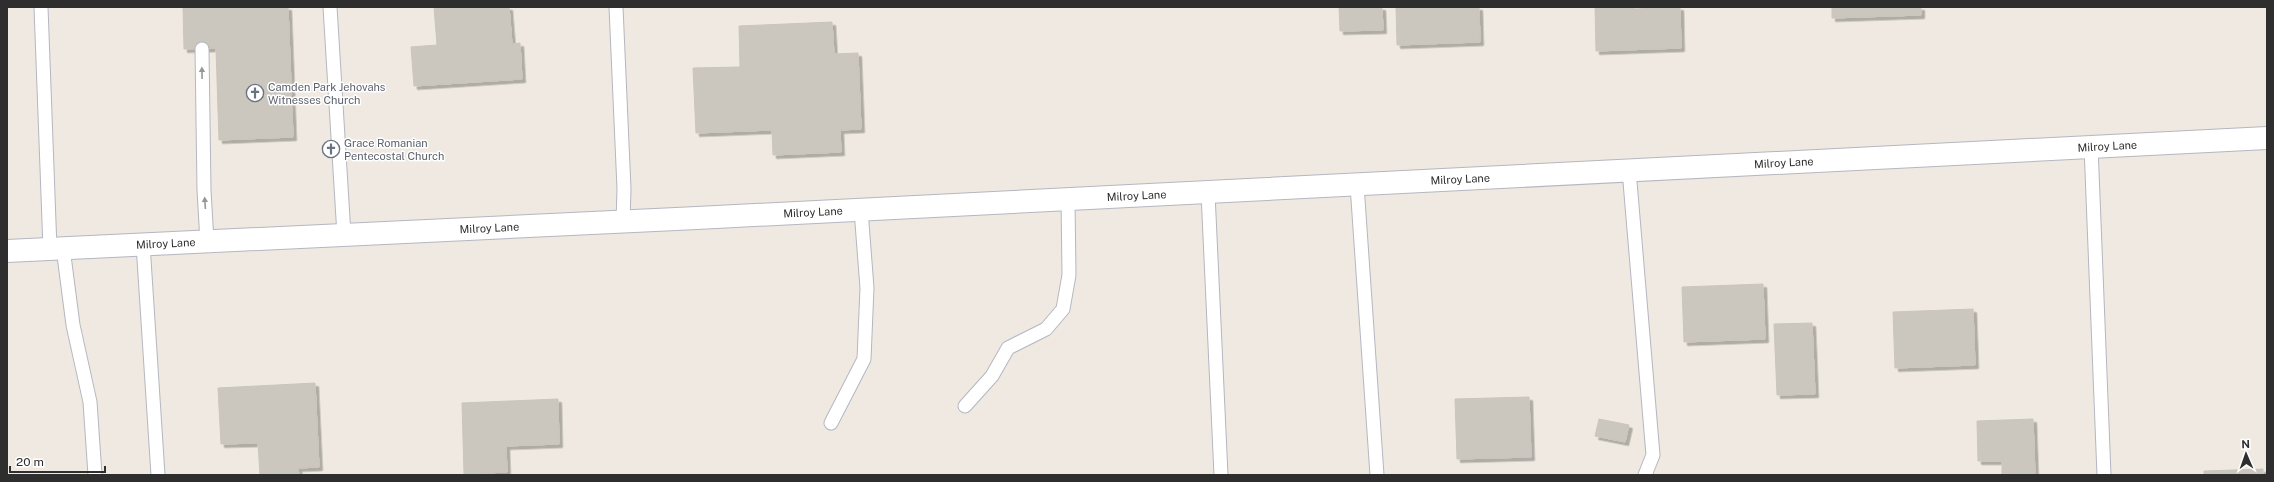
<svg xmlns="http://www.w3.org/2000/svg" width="2274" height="482" font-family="'Public Sans',sans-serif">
<defs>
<filter id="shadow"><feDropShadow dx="3.5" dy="3.5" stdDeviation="0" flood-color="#0004"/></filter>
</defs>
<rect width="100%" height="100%" fill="#efe9e1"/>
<path fill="#cbc7bf" stroke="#cbc5ba" filter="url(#shadow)" d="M183 7H288L293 137 219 140 216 48 184 49Z
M434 7H509L512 44 520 43 522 79 414 86 411 47 437 45Z
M1339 7H1382L1383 30 1340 31Z
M1396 7H1479L1480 42 1397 45Z
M1595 7H1634V9L1680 7 1681 48 1596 51Z
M1832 7H1921V15L1832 18Z
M832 22 834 54 858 53 861 129 840 130 841 152 773 155 772 130 696 133 693 68 740 67 739 26Z
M1763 284 1765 339 1684 342 1682 287Z
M1973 309 1975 365 1895 368 1893 312Z
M1812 323 1815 394 1777 395 1774 324Z
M315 383 319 467 298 468 299 475H260L258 443 221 444 218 388Z
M1529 397 1531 457 1457 459 1455 399Z
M558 399 559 444 506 446 507 472 464 474 462 403Z
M1599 419 1629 425 1625 442 1595 436Z
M2033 419 2035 475H2002V461H1978L1977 421Z
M2263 469V475H2204V471Z"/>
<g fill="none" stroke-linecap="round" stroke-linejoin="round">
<defs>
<path id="lane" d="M41 7 50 249
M330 7 344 235
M616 7 624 189 623 222
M202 49 204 190 207 242
M2091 146 2104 475
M1629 170 1653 455 1645 475
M1357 185 1377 475
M1208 193 1221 475
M143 244 158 475
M63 248 73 325 90 402 95 475
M965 406 992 376 1008 348 1046 329 1063 309 1069 275 1068 200
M831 423 864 359 867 288 861 210"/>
<g id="street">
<path id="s1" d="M7 251 697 218 2267 138"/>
</g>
</defs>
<use href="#lane" stroke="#b4b7c1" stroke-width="15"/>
<use href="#street" stroke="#b4b7c1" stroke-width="24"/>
<use href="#lane" stroke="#fff" stroke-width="13"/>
<use href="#street" stroke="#fff" stroke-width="22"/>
</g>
<defs><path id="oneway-solid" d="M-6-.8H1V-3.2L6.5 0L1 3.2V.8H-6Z"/></defs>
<g fill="#969696">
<use href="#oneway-solid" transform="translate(202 73) rotate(-91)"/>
<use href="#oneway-solid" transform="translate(205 203) rotate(-94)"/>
</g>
<defs>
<symbol id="church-ring" viewBox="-11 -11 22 22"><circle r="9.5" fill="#fff" stroke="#6b7280" stroke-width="1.5"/><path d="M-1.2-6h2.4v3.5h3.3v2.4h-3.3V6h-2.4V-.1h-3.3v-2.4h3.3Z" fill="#6b7280"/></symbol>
</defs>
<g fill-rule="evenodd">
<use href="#church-ring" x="245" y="83" width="20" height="20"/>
<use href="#church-ring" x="321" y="139" width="20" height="20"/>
</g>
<g text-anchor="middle" stroke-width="3" stroke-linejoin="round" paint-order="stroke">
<g font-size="11" fill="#5b616d" stroke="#fff" text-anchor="start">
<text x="268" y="91">Camden Park Jehovahs<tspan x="268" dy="13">Witnesses Church</tspan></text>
<text x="344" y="147">Grace Romanian<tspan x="344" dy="13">Pentecostal Church</tspan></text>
</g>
<g font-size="11" fill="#2e2e2e" stroke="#fff">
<text dy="4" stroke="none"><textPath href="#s1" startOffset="2103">Milroy Lane</textPath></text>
<text dy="4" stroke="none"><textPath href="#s1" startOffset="1779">Milroy Lane</textPath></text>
<text dy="4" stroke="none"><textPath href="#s1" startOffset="1455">Milroy Lane</textPath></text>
<text dy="4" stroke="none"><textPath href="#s1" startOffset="1131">Milroy Lane</textPath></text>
<text dy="4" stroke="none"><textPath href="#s1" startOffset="807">Milroy Lane</textPath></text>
<text dy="4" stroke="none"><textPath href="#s1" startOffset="483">Milroy Lane</textPath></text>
<text dy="4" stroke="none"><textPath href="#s1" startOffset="159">Milroy Lane</textPath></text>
</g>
</g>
<rect width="2274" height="482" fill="none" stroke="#2e2e2e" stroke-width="16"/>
<g transform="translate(2246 454) rotate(358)" stroke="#ffffff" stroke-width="3" paint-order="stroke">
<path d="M0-3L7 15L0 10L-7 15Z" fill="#2e2e2e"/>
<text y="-6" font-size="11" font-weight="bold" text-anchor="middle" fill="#2e2e2e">N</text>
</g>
<path d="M10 466v6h95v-6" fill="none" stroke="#2e2e2e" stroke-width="2"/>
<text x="16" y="466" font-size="12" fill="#2e2e2e" stroke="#ffffff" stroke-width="3" paint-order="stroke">20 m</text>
</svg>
